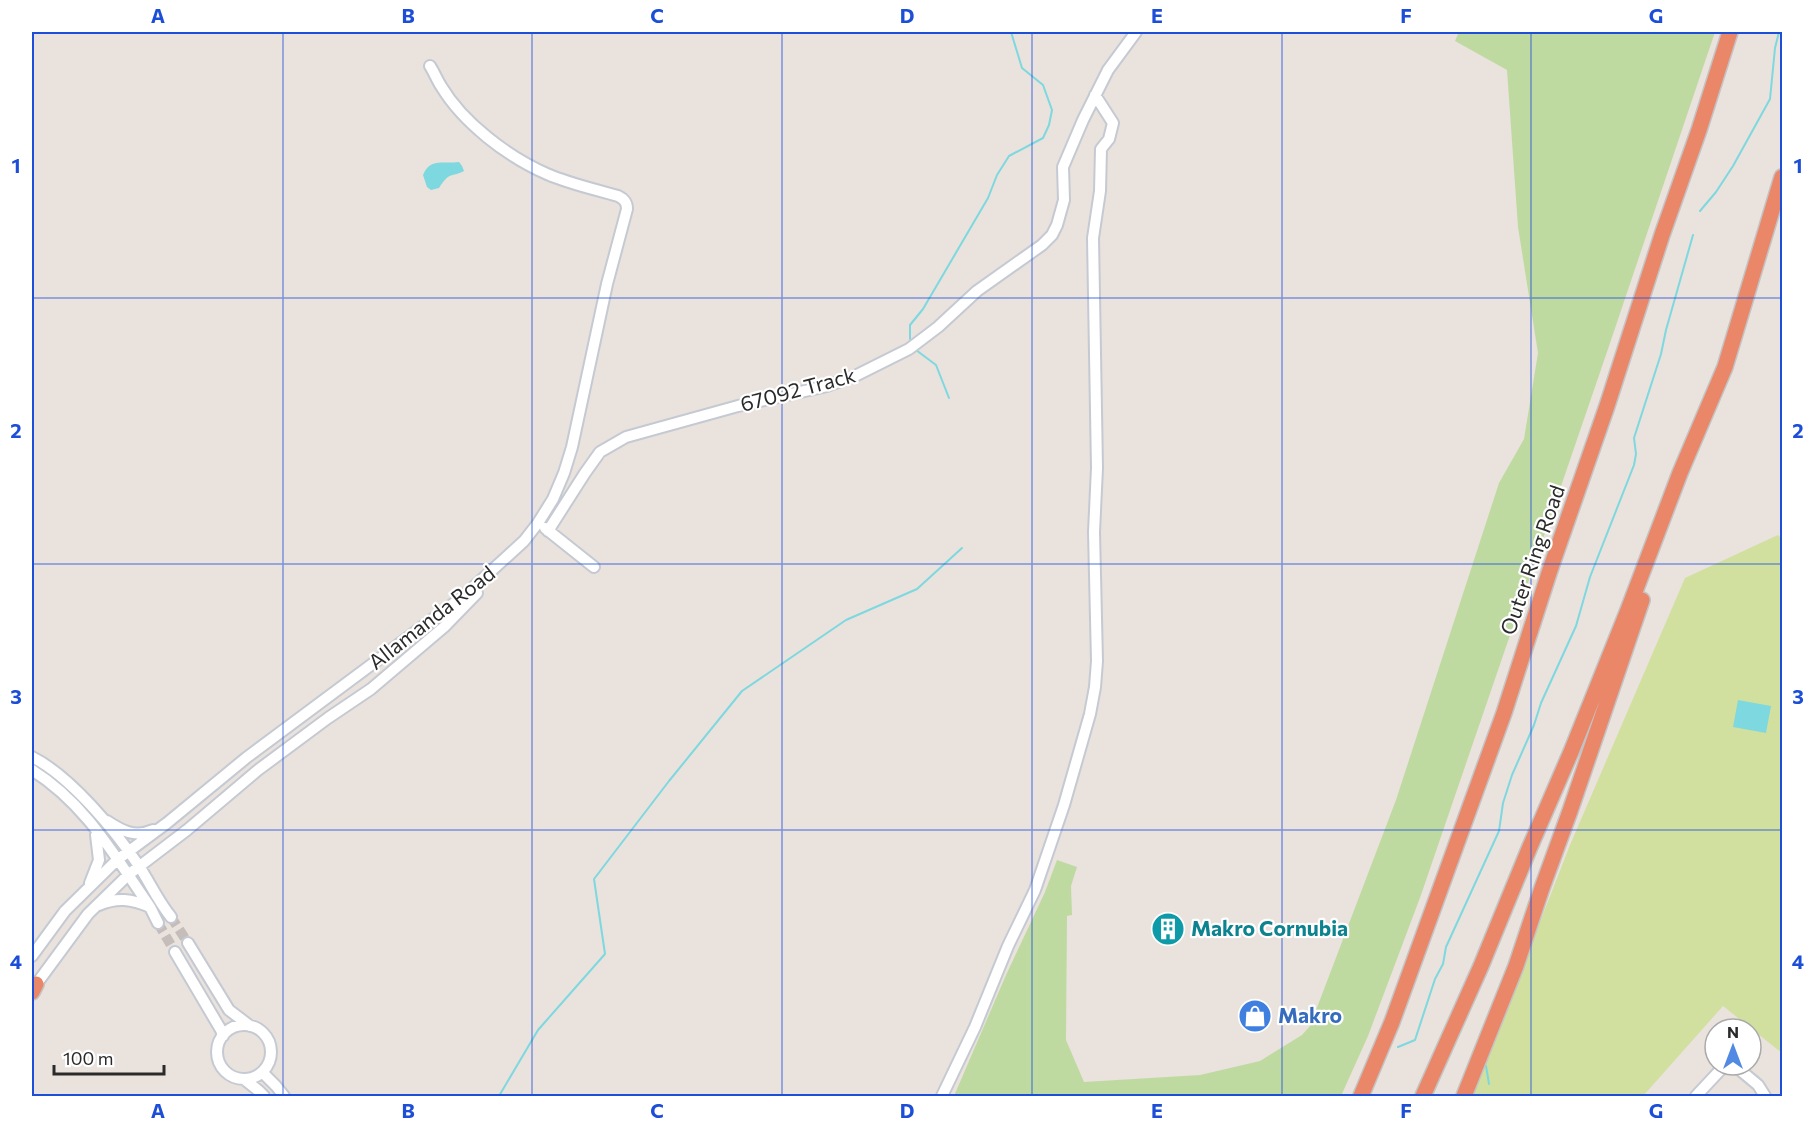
<svg xmlns="http://www.w3.org/2000/svg" width="1814" height="1128" font-family="Commissioner,sans-serif">
<rect width="100%" height="100%" fill="#eae2dd"/>
<path fill="#bfdaa1" d="M1459 32H1715L1608 349 1421 895 1368 1036 1341 1096H954L1006 975 1045 892 1057 860 1077 867 1071 886 1072 915 1067 916 1066 1040 1084 1082 1200 1075 1260 1061 1302 1035 1310 1026 1396 800 1499 483 1524 439 1538 353 1518 227 1507 70 1455 41Z"/>
<path fill="#d1e09e" d="M1778 535 1782 539V1053L1723 1006 1643 1096H1472L1570 845 1685 578Z"/>
<path fill="#7dd8df" d="M459 162 462 166 464 171C450 178 450 171 439 188L431 190 427 187 423 175C430 158 442 164 459 162Z
M1738 700 1771 706 1766 733 1733 727Z"/>
<g fill="none" stroke-linecap="round" stroke-linejoin="round">
<path stroke="#7dd8df" stroke-width="2" d="M1700 211 1716 192 1733 166 1770 99 1775 48 1779 32
M910 339V325L923 309 988 198 997 175 1009 156 1043 138 1049 125 1052 110 1043 85 1022 68 1011 32
M916 350 936 365 949 398
M1398 1047 1415 1040 1435 979 1443 964 1446 947 1499 831 1503 803 1512 775 1534 725 1541 703 1576 626 1590 577 1634 465 1636 454 1634 438 1661 354 1666 330 1693 235
M1486 1066 1489 1084
M499 1096 538 1030 605 954 594 879 669 781 742 691 846 620 917 589 962 548"/>
<path stroke="#c4bdb9" stroke-width="10" stroke-dasharray="10 5" stroke-linecap="butt" d="M171 917 188 943
M158 923 175 952"/>
<defs>
<path id="minor" d="M545 528 594 567
M548 531 585 473 600 452 626 437 738 406 827 386 855 376 909 349 938 327 977 291 1042 245 1052 235 1057 225 1064 200 1063 167 1083 120 1108 70 1136 32
M32 757C70 776 115 830 139 866 150 883 158 901 171 917
M32 770C86 804 114 855 150 907L158 923
M107 821C122 831 135 838 153 830
M90 883 99 860 96 835
M99 905C117 897 132 899 150 907
M188 943 229 1010 250 1026
M175 952 221 1030 223 1036
M32 956 65 911 117 860 167 823 246 758 465 595 524 541 538 523 553 499 564 473 572 447 607 284 627 209C627 202 624 199 618 196 594 189 570 184 547 174 508 157 463 123 441 86 437 80 434 72 430 66
M32 990 88 914 128 875 187 830 258 770 328 718 371 689 444 627 477 593
M217 1052a27 27 0 1 1 54 0a27 27 0 1 1-54 0Z
M1734 1065 1758 1085 1765 1096
M262 1072 276 1086 284 1096
M244 1079 259 1091 264 1096
M942 1096 975 1027 1008 946 1035 890 1064 805 1090 714 1095 687 1097 661 1094 532 1097 468 1093 238 1100 191 1101 149 1109 139 1113 123 1095 95
M1696 1096 1725 1065"/>
<path id="highway" d="M32 992 36 984
M1361 1096 1392 1022 1504 713 1550 570 1607 406 1662 235 1699 130 1730 32
M1423 1096 1481 966 1529 849 1571 752 1628 610 1680 473 1725 367 1782 177
M1464 1096 1516 966 1542 888 1570 811 1642 600"/>
</defs>
<use href="#minor" stroke="#c5cad2" stroke-width="14"/>
<use href="#highway" stroke="#c3c3c3" stroke-width="18"/>
<use href="#minor" stroke="#fff" stroke-width="10"/>
<use href="#highway" stroke="#ea8769" stroke-width="15"/>
</g>
<path fill="none" stroke="#1d4ed8" stroke-width="1.5" stroke-opacity="0.55" d="M283 32V1096M532 32V1096M782 32V1096M1032 32V1096M1282 32V1096M1531 32V1096M32 298H1782M32 564H1782M32 830H1782"/>
<defs>
<symbol id="building-disc" viewBox="-11 -11 22 22"><circle r="9.5" fill="#0f9aa8" stroke="#fff"/><path d="M-4-6H4V6H1V3H-1V6H-4ZM-2.5-4.3h1.7v1.8h-1.7ZM.8-4.3h1.7v1.8H.8ZM-2.5-1h1.7V.8h-1.7ZM.8-1h1.7V.8H.8Z" fill="#fff"/></symbol>
<symbol id="shop-disc" viewBox="-11 -11 22 22"><circle r="9.5" fill="#3f7fe0" stroke="#fff"/><path d="M-5-2.5h2.3a2.7 3.5 0 0 1 5.4 0H5L5.5 6h-11ZM-1.5-2.5h3a1.5 2.3 0 0 0-3 0Z" fill="#fff"/></symbol>
</defs>
<g fill-rule="evenodd">
<use href="#building-disc" x="1149" y="910" width="38" height="38"/>
<use href="#shop-disc" x="1236" y="997" width="38" height="38"/>
</g>
<g text-anchor="middle" stroke-width="4.5" stroke-linejoin="round" paint-order="stroke">
<g font-size="21" fill="#2a2a2a" stroke="#fff">
<text transform="translate(798 390) rotate(-15)" y="7">67092 Track</text>
<text transform="translate(1533 560) rotate(-71)" y="7">Outer Ring Road</text>
<text transform="translate(432 618) rotate(-38)" y="7">Allamanda Road</text>
</g>
<g font-size="21" font-weight="bold" fill="#0d838f" stroke="#fff" text-anchor="start">
<text x="1191" y="936">Makro Cornubia</text>
</g>
<g font-size="21" font-weight="bold" fill="#366cbe" stroke="#fff" text-anchor="start">
<text x="1278" y="1023">Makro</text>
</g>
</g>
<rect width="1814" height="1128" fill="none" stroke="#ffffff" stroke-width="66"/>
<g transform="translate(1733 1047)"><circle r="28" fill="#ffffff" stroke="#aaaaaa" stroke-width="1.5"/>
<path d="M0-4.5L10 22L0 15L-10 22Z" fill="#5289e3"/>
<text y="-9" font-size="16" font-weight="bold" text-anchor="middle" fill="#2a2a2a">N</text>
</g>
<path d="M54 1065v9h110v-9" fill="none" stroke="#2a2a2a" stroke-width="3"/>
<text x="63" y="1065" font-size="18" fill="#2a2a2a" stroke="#ffffff" stroke-width="4.5" paint-order="stroke">100 m</text>
<rect x="33" y="33" width="1748" height="1062" fill="none" stroke="#1d4ed8" stroke-width="2"/>
<g font-size="20" text-anchor="middle" font-weight="bold" fill="#1d4ed8">
<text x="158" y="23">A</text>
<text x="408" y="23">B</text>
<text x="657" y="23">C</text>
<text x="907" y="23">D</text>
<text x="1157" y="23">E</text>
<text x="1406" y="23">F</text>
<text x="1656" y="23">G</text>
<text x="16" y="173">1</text>
<text x="1798" y="173">1</text>
<text x="16" y="438">2</text>
<text x="1798" y="438">2</text>
<text x="16" y="704">3</text>
<text x="1798" y="704">3</text>
<text x="16" y="969">4</text>
<text x="1798" y="969">4</text>
<text x="158" y="1118">A</text>
<text x="408" y="1118">B</text>
<text x="657" y="1118">C</text>
<text x="907" y="1118">D</text>
<text x="1157" y="1118">E</text>
<text x="1406" y="1118">F</text>
<text x="1656" y="1118">G</text>
</g>
</svg>
